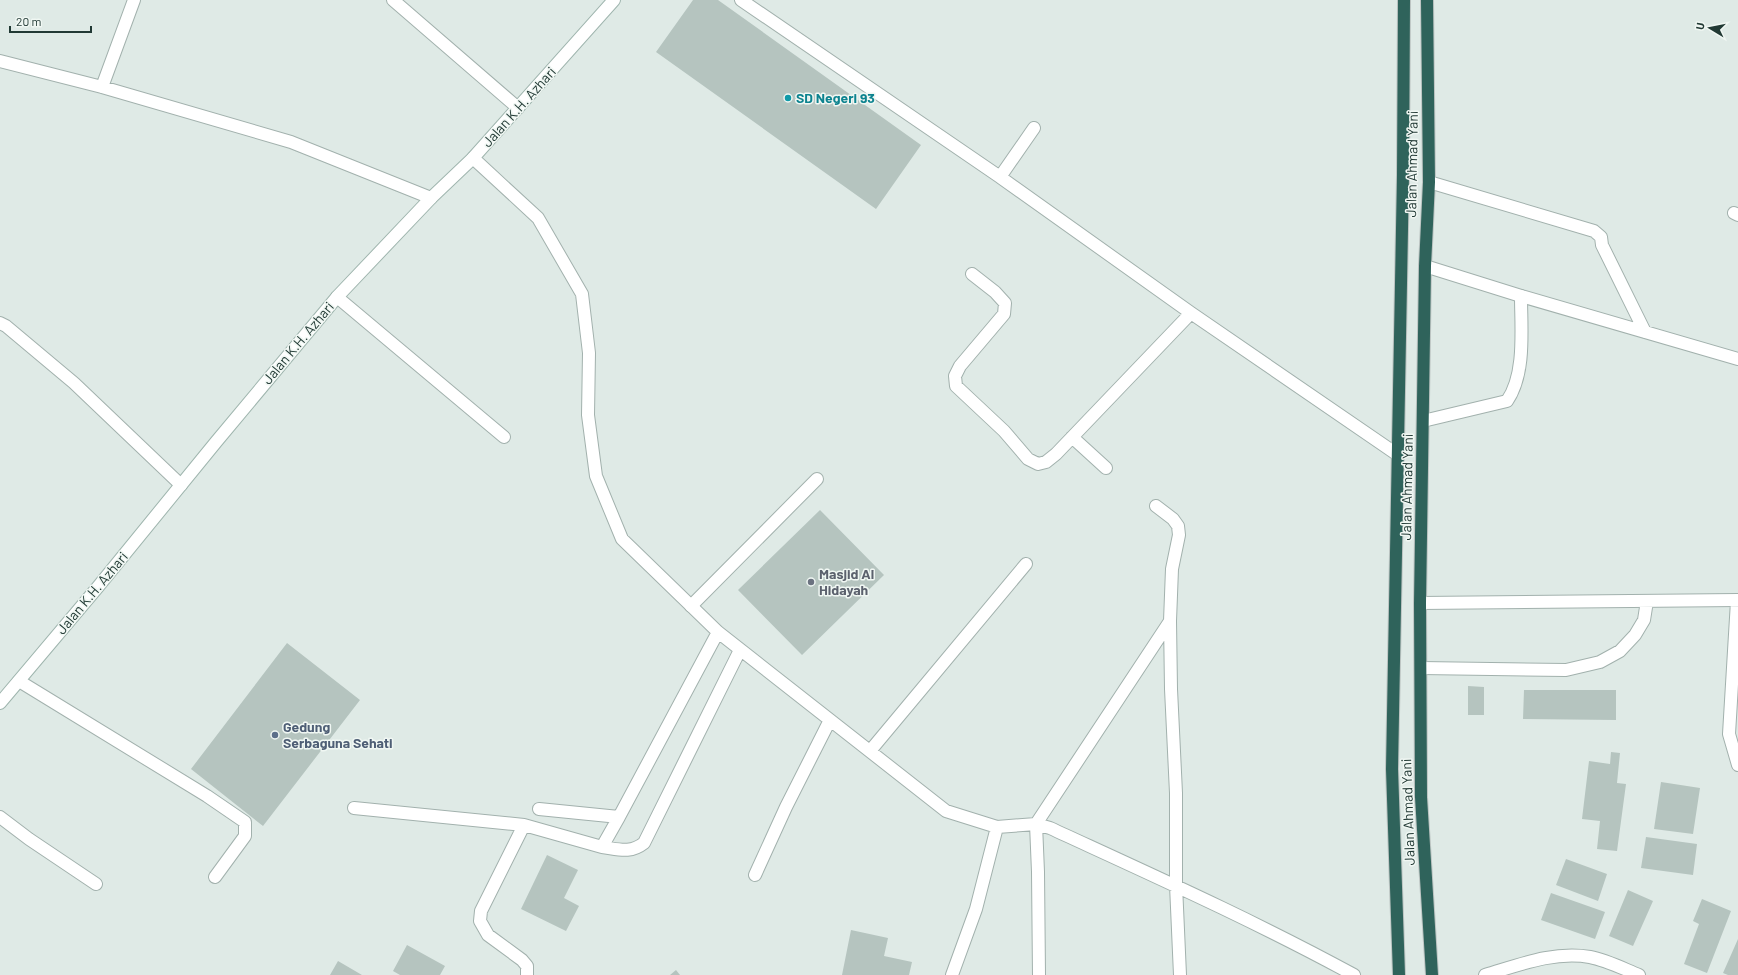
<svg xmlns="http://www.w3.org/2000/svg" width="1738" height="975" font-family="Barlow,sans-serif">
<rect width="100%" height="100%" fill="#dfeae6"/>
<path fill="#b5c4bf" d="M693 0H718L921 145 876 209 656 52Z
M820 510 884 575 802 655 738 590Z
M287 643 360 700 263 826 191 769Z
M1468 686 1484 687V715H1468Z
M1524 690H1616V720L1523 719Z
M1611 752 1620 753 1617 783 1626 784 1617 851 1597 849 1600 821 1582 819 1589 761 1610 764Z
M1661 782 1700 788 1693 834 1654 829Z
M1646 837 1697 844 1693 875 1641 868Z
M547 855 578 870 564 898 579 906 566 931 521 909Z
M1566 859 1607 874 1598 901 1556 885Z
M1628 890 1653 901 1633 946 1609 936Z
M1551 893 1605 912 1595 939 1541 920Z
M1702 899 1731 911 1707 973 1684 964 1699 924 1693 921Z
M851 930 888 938 884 956 912 962 909 975H842Z
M1738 939V975H1728L1723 973Z
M407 945 445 966 440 975H400L393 971Z
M338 961 362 975H330Z
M676 970 680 975H670Z"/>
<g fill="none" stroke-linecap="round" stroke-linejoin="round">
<defs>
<path id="lane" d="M1423 421 1507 401C1526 374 1521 328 1521 296
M691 606 817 479"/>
<path id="street" d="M393 0 518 108
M741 0 1000 177
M0 61 102 87 291 142 431 198
M102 87 134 0
M1034 128 1000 177 1191 313 1398 455
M473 158 538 218 582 294 589 353 588 415 596 476 622 539 718 632 946 811 997 827 1036 824 1050 828C1152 875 1255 921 1354 975
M1429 182 1594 231 1601 237 1602 245 1645 332
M1734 213 1738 215
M1425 266 1521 296 1738 359
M972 274 995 292 1005 303 1004 314 960 366 955 376 956 386 1004 431 1028 459 1038 464 1046 462 1056 454 1191 313
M337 297 504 437
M0 323 6 326 74 383 181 485
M1072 437 1106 468
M1156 506 1173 519 1178 526 1179 535 1172 569 1170 621 1171 689 1176 793V885L1180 975
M1737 601 1729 734 1738 765
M1420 603 1738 600
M1421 668 1566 670 1600 662 1620 651 1635 635 1644 620 1647 601
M19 681 207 796 245 822V836L215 877
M870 751 1026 564
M354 808 524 825 602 847 619 817
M539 809 619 817 718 632
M0 817 29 839 96 884
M524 825 481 911 480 921 488 935 522 960 527 966V975
M602 847C618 849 630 854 644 843L740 650
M755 875 786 807 830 720
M952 975 976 909 997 827
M1039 975 1038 872 1036 824 1170 621
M1485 975C1519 965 1553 951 1590 957 1606 960 1624 969 1639 975"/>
<path id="secondary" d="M0 703 97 588 216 442 337 297 431 198 473 158 614 0"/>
<path id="highway" d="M1427 0 1429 182 1425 266 1420 603 1421 797 1432 975
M1399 975 1392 769 1403 175 1404 0"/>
</defs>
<use href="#lane" stroke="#a2b1ad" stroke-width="14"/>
<use href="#street" stroke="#a2b1ad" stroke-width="14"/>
<use href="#secondary" stroke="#9fb5ae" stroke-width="14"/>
<use href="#highway" stroke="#bcc4c2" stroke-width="14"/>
<use href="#lane" stroke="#fff" stroke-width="12"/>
<use href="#street" stroke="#fff" stroke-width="12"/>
<use href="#secondary" stroke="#fff" stroke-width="12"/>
<use href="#highway" stroke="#2f635b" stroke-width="12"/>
</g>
<circle fill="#0f9aa8" stroke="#f0f7f3" stroke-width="1.5" cx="788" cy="98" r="4"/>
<circle fill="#6b7280" stroke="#f0f7f3" stroke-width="1.5" cx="811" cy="582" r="4"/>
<circle fill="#5c6f8a" stroke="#f0f7f3" stroke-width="1.5" cx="275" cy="735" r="4"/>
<g text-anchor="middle" stroke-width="3" stroke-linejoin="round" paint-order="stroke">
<g font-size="14" font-weight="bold" fill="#0d838f" stroke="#f0f7f3" text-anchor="start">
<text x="796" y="103">SD Negeri 93</text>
</g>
<g font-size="14" fill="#213934" stroke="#f0f7f3">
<text transform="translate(519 107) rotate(-48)" y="5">Jalan K.H. Azhari</text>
<text transform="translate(1412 164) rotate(-89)" y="5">Jalan Ahmad Yani</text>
<text transform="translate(298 343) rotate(-50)" y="5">Jalan K.H. Azhari</text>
<text transform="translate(1407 487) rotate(-89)" y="5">Jalan Ahmad Yani</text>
<text transform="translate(92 593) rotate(-50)" y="5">Jalan K.H. Azhari</text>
<text transform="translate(1408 812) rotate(-92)" y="5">Jalan Ahmad Yani</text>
</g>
<g font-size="14" font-weight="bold" fill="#5b616d" stroke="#f0f7f3" text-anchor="start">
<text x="819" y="579">Masjid Al<tspan x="819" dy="16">Hidayah</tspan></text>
</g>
<g font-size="14" font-weight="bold" fill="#4e5e75" stroke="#f0f7f3" text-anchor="start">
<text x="283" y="732">Gedung<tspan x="283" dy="16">Serbaguna Sehati</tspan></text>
</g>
</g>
<g transform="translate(1710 28) rotate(280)" stroke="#f0f7f3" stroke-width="3" paint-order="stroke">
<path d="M0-3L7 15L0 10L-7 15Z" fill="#213934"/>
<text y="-6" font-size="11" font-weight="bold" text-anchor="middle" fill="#213934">U</text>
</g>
<path d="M10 26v6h81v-6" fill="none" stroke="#213934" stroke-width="2"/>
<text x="16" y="26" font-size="12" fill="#213934" stroke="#f0f7f3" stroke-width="3" paint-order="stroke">20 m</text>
</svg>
